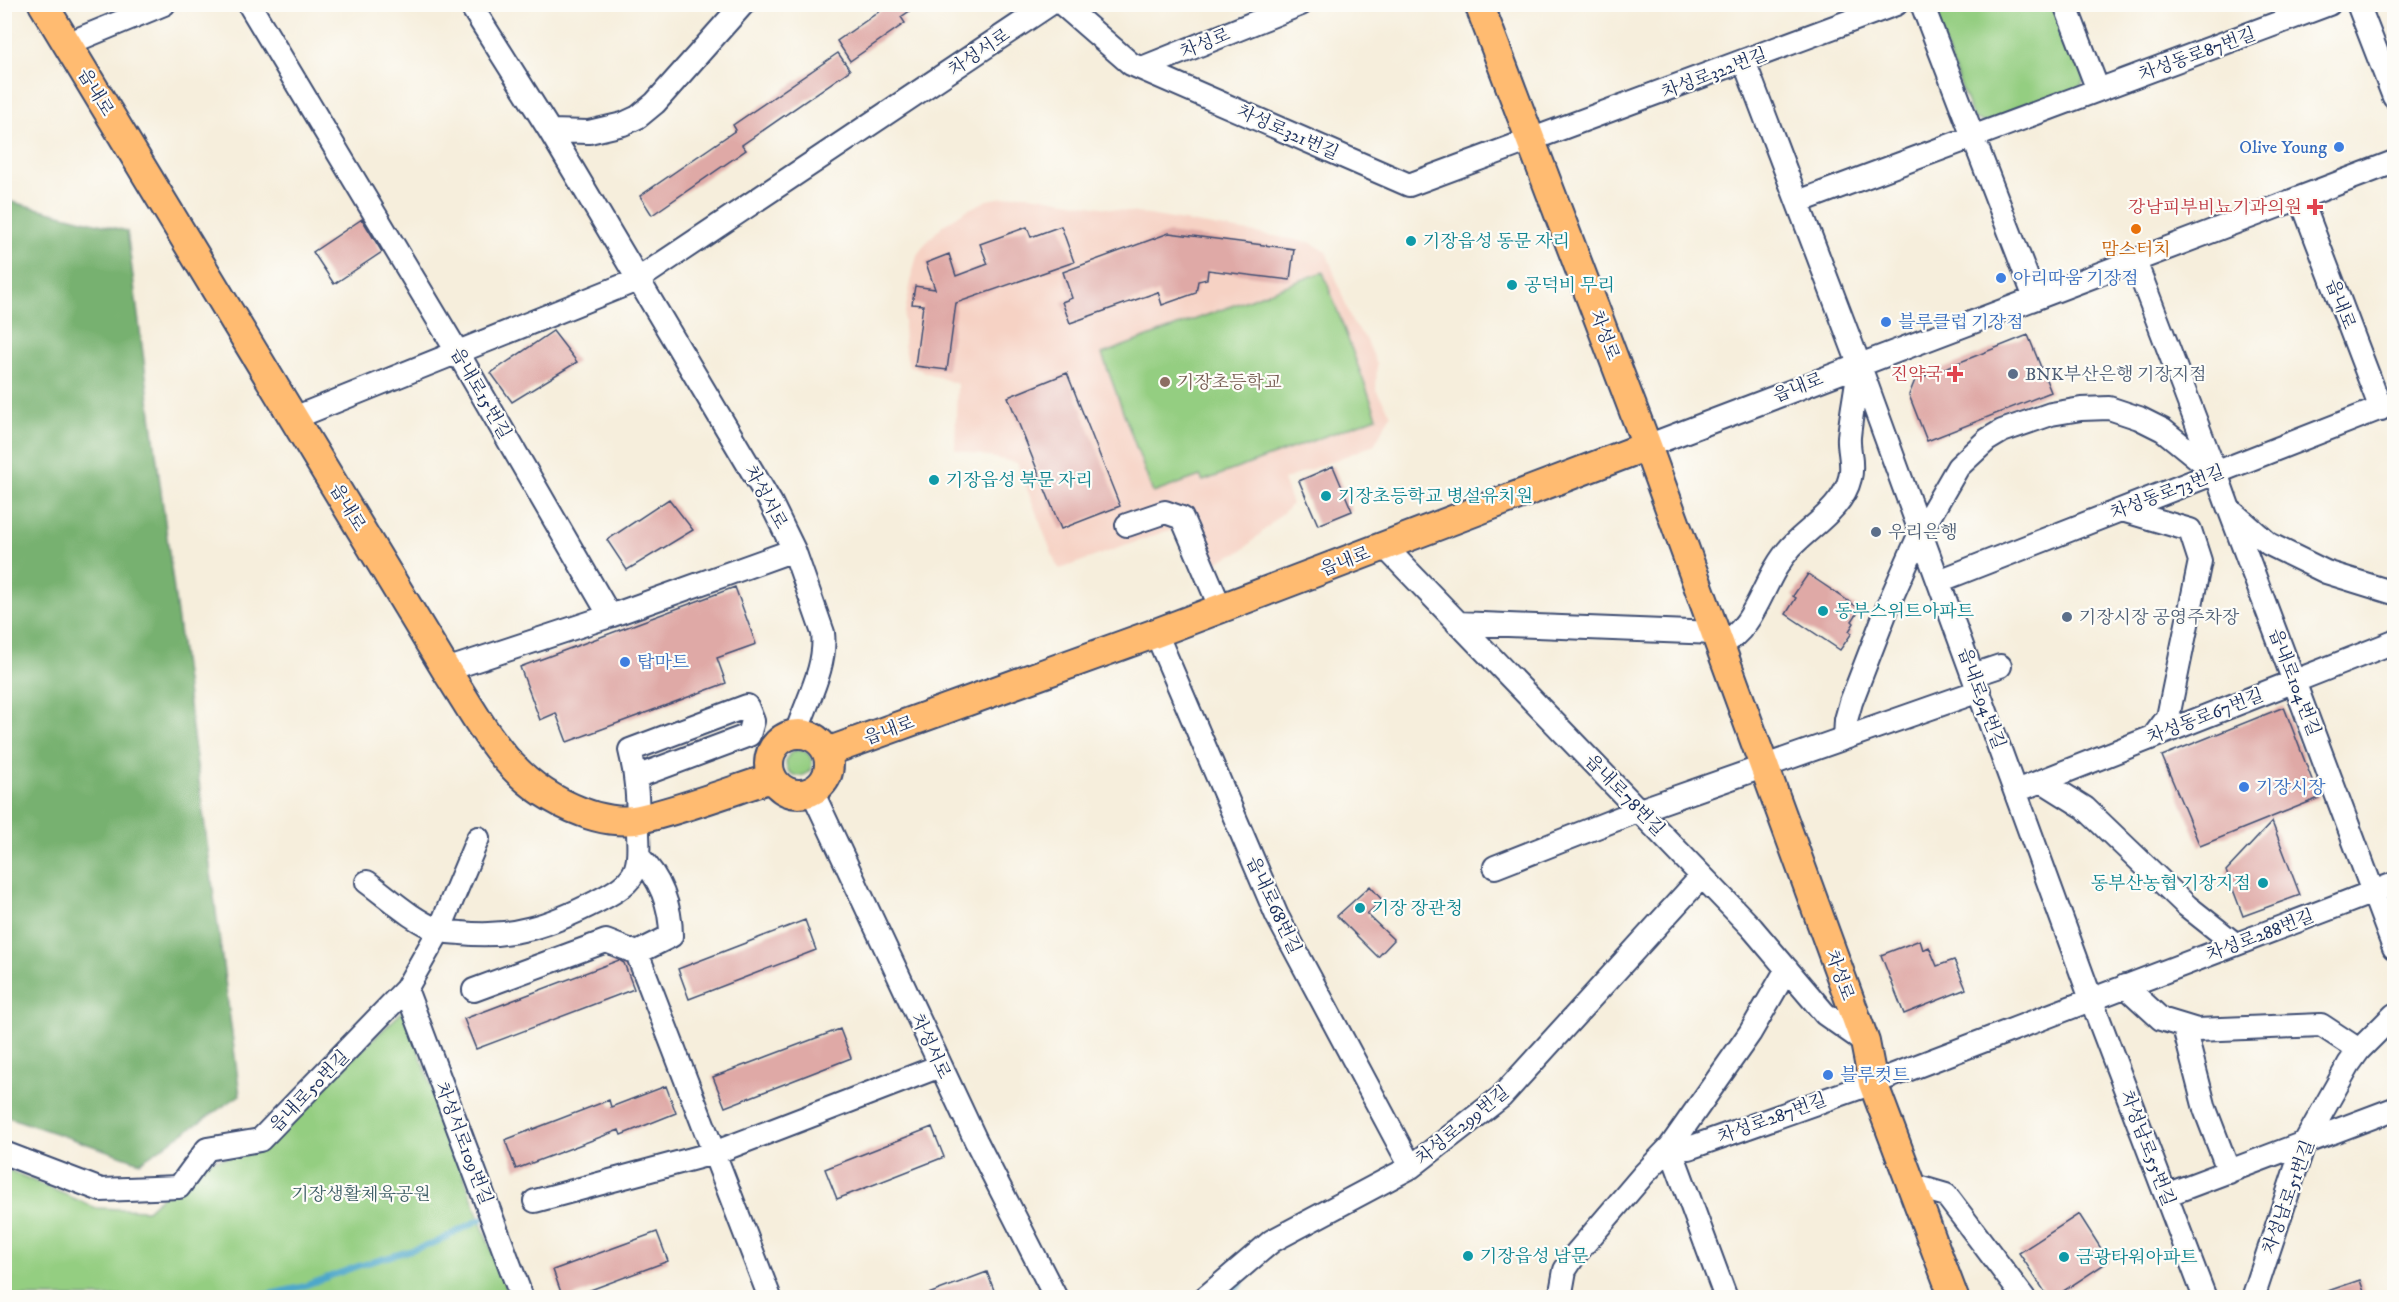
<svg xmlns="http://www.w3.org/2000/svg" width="2399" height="1302" font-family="'IM FELL DW Pica','Noto Serif KR',serif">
<rect width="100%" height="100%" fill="#fdfcf7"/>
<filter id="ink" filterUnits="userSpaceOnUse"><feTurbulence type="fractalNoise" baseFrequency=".0167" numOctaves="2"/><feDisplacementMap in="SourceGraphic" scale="12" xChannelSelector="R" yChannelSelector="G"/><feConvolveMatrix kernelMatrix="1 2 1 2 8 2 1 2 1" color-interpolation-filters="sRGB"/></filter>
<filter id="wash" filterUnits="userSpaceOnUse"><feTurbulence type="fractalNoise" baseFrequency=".008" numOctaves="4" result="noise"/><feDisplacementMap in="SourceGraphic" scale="24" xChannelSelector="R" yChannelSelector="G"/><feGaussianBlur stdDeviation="1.35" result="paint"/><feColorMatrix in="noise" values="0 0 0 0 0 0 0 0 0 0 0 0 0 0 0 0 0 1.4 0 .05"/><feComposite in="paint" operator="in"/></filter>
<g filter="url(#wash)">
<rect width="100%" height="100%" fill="#f6eedc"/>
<path fill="#f6d2c4" d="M1013 195H1030L1309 242 1326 251 1352 322 1366 339 1377 364 1376 390 1391 414 1374 445 1283 480 1292 504 1243 550 1198 570 1177 531H1166L1060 569 1056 564 1017 463 955 449 957 384 909 366 904 345V318L913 271 917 255 925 244 942 226 965 211 988 200Z"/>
<path fill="#94ce81" stroke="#587e70" stroke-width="1.5" d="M1936 5H2057L2085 79 2078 91 1992 126 1973 118 1932 11Z
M1323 272 1377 417 1203 481 1200 476 1153 493 1102 354Z
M786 763a13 13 0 1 1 26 0a13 13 0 1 1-26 0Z
M404 1010 479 1218 510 1297H5L4 1168 96 1208 147 1210 198 1163 254 1152Z"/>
<path fill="#77b16f" stroke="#497066" stroke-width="1.5" d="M4 200 127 231 240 1095 140 1162 5 1116Z"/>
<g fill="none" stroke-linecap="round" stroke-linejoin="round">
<path stroke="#4da7ca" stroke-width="6" d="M252 1298 301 1287 358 1266 435 1243 483 1218
M1226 1298 1241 1284"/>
</g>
<g id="blocks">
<path fill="#dfa9a6" d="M890 4H920L901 17 905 23 850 61 837 41Z
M838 53 850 70 742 145 746 150 652 215 640 196 736 130 733 125Z
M362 219 382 252 334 284 313 252Z
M1061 226 1074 262 956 303 947 370 915 366 923 305 912 304 915 286 935 289 926 263 949 254 956 276 988 264 980 244 1027 227 1031 237Z
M1169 233 1294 249 1290 280 1208 270 1207 279 1198 281 1196 293 1162 305 1158 292 1070 323 1062 302 1072 298 1063 272Z
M553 331 577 362 512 402 491 373Z
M2028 335 2051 392 1927 441 1909 395 1915 380Z
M1067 373 1120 506 1061 529 1008 397Z
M1333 466 1352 511 1318 525 1299 481Z
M669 499 693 530 627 570 607 540Z
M1808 574 1860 609 1852 621 1854 623 1849 631 1852 633 1840 650 1786 614 1796 598 1793 596Z
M735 587 756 644 717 658 726 683 567 742 556 713 540 720 520 667Z
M2284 707 2319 798 2200 846 2162 756Z
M2272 822 2300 895 2243 916 2226 871Z
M1370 886 1382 900 1367 914 1394 940 1378 957 1337 916Z
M805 920 816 950 689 999 678 969Z
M1920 940 1923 950 1929 947 1937 966 1954 960 1966 989 1904 1014 1881 955Z
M619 960 624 963 634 989 476 1049 464 1019Z
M840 1029 851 1058 725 1107 713 1077Z
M666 1086 676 1113 621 1135 619 1130 516 1169 505 1140 609 1100 611 1107Z
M932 1127 944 1157 837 1199 825 1169Z
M2079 1214 2109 1261 2053 1298H2049L2019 1253Z
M657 1232 668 1261 569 1298H563L553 1270Z
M987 1272 997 1298H923V1296Z
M2360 1280 2366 1298H2316V1295Z"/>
</g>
</g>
<g filter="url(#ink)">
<use href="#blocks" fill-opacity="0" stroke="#3c4c71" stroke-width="1.5"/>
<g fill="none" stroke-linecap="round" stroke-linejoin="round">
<defs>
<path id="minor" d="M249 4 458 353 610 616
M470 4 550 131 771 503 794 550 823 633C827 667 806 702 796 734
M1062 4 1131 64 1409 185 1896 4
M1922 4 2035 298
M2065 4 2098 90
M2358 4 2394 97
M67 44 164 4
M1744 61 1859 364 2091 999 2205 1298
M1142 68 1301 4
M550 131 589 132 623 124 638 117 655 103 743 4
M2301 199 2381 409
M1798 202 2329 4
M2135 261 2214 469
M294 418 637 280 1050 4
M1647 446 2394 162
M2122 510 2190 530 2200 561 2168 717 2154 736
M2230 511 2394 948
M1127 525 1165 512 1182 518 1221 609
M1384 546 1752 928 1825 1014 1865 1042
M1939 581 2394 403
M1457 623 1715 633
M1156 633 1277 916 1411 1167
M1720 646C1759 625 1761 580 1791 547 1811 526 1843 508 1850 478 1854 464 1848 450 1849 437 1851 414 1856 391 1859 368
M446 670 610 616 794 550
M1973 675 2000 666
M1845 738 1846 720 1851 702 1890 601 1921 531 1958 467 1987 440 2002 431 2051 414 2081 409 2109 408 2139 418 2163 430 2216 473 2229 509 2269 544 2326 572 2394 593
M2042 781 2085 808 2187 906 2235 944
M812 791 976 1141 1056 1298
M2016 791 2394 642
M1495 867 1640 810 1979 691
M367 882C389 898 412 920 438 930 445 933 454 932 461 933 511 939 551 925 596 902 611 894 630 885 636 868 640 856 638 843 638 831 638 803 637 778 630 750L747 706 753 721 749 735 636 777
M637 953 770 1298
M2125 986 2161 1019 2197 1030 2321 1025 2359 1050
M406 989 522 1298
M474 990 606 941 637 953 671 936C671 906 660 877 639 857
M2184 1028 2205 1109 2229 1172
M4 1153 101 1190 179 1187 207 1149 260 1140 406 989 439 931 478 838
M1912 1185 1946 1195 2024 1298
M2166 1195 2394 1109
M535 1201 714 1153 940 1066
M1205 1298 1272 1241 1411 1167 1501 1097 1702 876
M1560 1298 1565 1270 1574 1256 1644 1174 1670 1147 1750 1033 1787 969
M1726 1298 1670 1147 1689 1148 1873 1083 2394 884
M2253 1298 2304 1144 2349 1064 2359 1050 2394 1015"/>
<path id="major" d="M43 4 446 670C486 731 508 784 582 812 599 819 622 823 640 819 684 809 728 792 771 778
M1479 4 1647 446 1865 1042 1873 1083 1954 1298
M769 764a30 30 0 1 1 60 0a30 30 0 1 1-60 0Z
M827 752 1156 633 1647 446"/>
</defs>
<use href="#minor" stroke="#3c4c71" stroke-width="26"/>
<use href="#major" stroke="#3c4c71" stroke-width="32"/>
<use href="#minor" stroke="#fff" stroke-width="22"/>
<use href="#major" stroke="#ffbb71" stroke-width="28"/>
</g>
</g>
<g fill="#3f7fe0" stroke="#fdfcf7" stroke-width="2">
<circle cx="2339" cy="147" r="6"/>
<circle cx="2001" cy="278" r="6"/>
<circle cx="1886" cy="322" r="6"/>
<circle cx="625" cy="662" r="6"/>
<circle cx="2244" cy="787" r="6"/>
<circle cx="1828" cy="1075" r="6"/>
</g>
<g fill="#e0444e" stroke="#fdfcf7" stroke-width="2">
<path d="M2312 198h6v6h6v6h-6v6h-6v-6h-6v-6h6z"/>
<path d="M1952 365h6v6h6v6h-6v6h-6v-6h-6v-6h6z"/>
</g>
<circle fill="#e8710a" stroke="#fdfcf7" stroke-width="2" cx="2136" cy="229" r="6"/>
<g fill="#0f9aa8" stroke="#fdfcf7" stroke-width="2">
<circle cx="1411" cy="241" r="6"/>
<circle cx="1512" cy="285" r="6"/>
<circle cx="934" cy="480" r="6"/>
<circle cx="1326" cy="496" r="6"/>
<circle cx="1823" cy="611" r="6"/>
<circle cx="2263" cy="883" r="6"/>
<circle cx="1360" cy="908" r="6"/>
<circle cx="1468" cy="1256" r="6"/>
<circle cx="2064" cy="1257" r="6"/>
</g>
<g fill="#5c6f8a" stroke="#fdfcf7" stroke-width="2">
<circle cx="2013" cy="374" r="6"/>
<circle cx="1876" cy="532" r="6"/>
<circle cx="2067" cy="617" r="6"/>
</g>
<circle fill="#8d6e63" stroke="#fdfcf7" stroke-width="2" cx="1165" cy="382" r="6"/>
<g text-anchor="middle" stroke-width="4.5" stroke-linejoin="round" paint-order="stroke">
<g font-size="18" fill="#1b2f5e" stroke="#fdfcf7">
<text transform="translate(1205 43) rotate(-22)" y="6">차성로</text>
<text transform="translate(979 52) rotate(-34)" y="6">차성서로</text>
<text transform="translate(2197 54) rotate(-20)" y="6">차성동로87번길</text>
<text transform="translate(1714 73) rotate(-21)" y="6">차성로322번길</text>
<text transform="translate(96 92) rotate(59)" y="6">읍내로</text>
<text transform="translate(1288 132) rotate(24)" y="6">차성로321번길</text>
<text transform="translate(2341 304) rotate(69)" y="6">읍내로</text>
<text transform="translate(1605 335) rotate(69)" y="6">차성로</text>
<text transform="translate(1798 387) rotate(-21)" y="6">읍내로</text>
<text transform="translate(481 393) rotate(60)" y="6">읍내로15번길</text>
<text transform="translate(2167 492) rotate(-21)" y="6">차성동로73번길</text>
<text transform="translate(766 497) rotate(61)" y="6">차성서로</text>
<text transform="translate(348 507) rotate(59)" y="6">읍내로</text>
<text transform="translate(1345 561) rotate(-21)" y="6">읍내로</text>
<text transform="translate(2295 682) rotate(69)" y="6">읍내로104번길</text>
<text transform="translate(1982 698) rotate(70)" y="6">읍내로94번길</text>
<text transform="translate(2205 716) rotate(-21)" y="6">차성동로67번길</text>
<text transform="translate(889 730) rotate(-20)" y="6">읍내로</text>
<text transform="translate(1625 795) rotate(46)" y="6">읍내로78번길</text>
<text transform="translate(1274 905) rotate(65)" y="6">읍내로68번길</text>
<text transform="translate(2260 935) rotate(-21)" y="6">차성로288번길</text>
<text transform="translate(1840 975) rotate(70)" y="6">차성로</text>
<text transform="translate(931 1046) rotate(65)" y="6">차성서로</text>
<text transform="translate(309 1091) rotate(-46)" y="6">읍내로50번길</text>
<text transform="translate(1772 1118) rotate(-20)" y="6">차성로287번길</text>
<text transform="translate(1462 1125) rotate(-39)" y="6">차성로299번길</text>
<text transform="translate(464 1143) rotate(69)" y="6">차성서로109번길</text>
<text transform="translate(2148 1148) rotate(69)" y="6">차성남로55번길</text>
<text transform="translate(2288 1197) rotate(-70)" y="6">차성남로51번길</text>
</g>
<g font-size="18" fill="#366cbe" stroke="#fdfcf7" text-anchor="start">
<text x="2327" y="153" text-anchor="end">Olive Young</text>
<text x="2013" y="284">아리따움 기장점</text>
<text x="1898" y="328">블루클럽 기장점</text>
<text x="637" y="668">탑마트</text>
<text x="2256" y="793">기장시장</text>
<text x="1840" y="1081">블루컷트</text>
</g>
<g font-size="18" fill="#be3a42" stroke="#fdfcf7" text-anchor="end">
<text x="2302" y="213">강남피부비뇨기과의원</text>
<text x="1943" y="380">진약국</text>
</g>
<g font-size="18" fill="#0d838f" stroke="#fdfcf7" text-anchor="start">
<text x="1423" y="247">기장읍성 동문 자리</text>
<text x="1524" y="291">공덕비 무리</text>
<text x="946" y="486">기장읍성 북문 자리</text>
<text x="1338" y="502">기장초등학교 병설유치원</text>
<text x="1835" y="617">동부스위트아파트</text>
<text x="2251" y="889" text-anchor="end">동부산농협 기장지점</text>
<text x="1372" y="914">기장 장관청</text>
<text x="1480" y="1262">기장읍성 남문</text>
<text x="2076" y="1263">금광타워아파트</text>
</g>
<g font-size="18" fill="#c56008" stroke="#fdfcf7">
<text x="2136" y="255">맘스터치</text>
</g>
<g font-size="18" fill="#4e5e75" stroke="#fdfcf7" text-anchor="start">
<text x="2025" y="380">BNK부산은행 기장지점</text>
<text x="1888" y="538">우리은행</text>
<text x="2079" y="623">기장시장 공영주차장</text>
</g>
<g font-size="18" fill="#785e54" stroke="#fdfcf7" text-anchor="start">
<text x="1177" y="388">기장초등학교</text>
</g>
<g font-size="18" fill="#3f5f68" stroke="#fdfcf7">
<text x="361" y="1200">기장생활체육공원</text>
</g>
</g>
<rect width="2399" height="1302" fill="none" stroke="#fdfcf7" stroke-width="24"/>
</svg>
